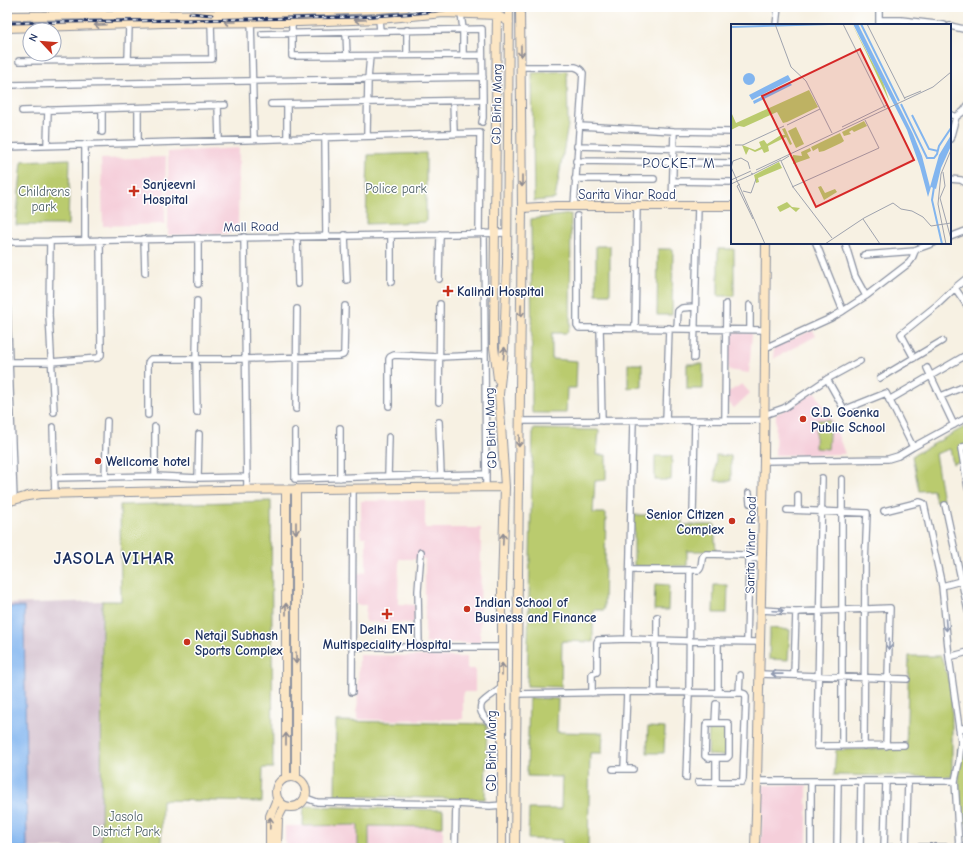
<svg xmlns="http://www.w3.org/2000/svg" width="975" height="855" font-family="'Comic Neue',sans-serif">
<rect width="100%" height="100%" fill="#fff"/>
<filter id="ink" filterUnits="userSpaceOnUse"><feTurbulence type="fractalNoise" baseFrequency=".025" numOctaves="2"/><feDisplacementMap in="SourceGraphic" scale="8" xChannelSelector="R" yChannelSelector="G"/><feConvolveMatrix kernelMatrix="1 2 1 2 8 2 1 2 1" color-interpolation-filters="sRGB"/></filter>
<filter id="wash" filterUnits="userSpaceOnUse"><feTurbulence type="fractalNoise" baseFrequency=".012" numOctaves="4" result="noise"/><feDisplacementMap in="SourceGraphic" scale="16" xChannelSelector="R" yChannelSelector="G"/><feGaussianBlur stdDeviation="0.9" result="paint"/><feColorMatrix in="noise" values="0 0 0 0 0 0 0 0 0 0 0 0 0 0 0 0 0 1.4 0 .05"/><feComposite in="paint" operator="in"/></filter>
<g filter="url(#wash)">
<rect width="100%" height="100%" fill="#f7f1e3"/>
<path fill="#f5cfda" d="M239 148 238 232 221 234 168 235V152Z
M166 157 165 224 103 226 101 159Z
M813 330 816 336 773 359 774 347Z
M728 332 752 333 749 373 728 370Z
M742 384 750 393 734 408 727 401V393Z
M815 392 834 424 845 454 775 455 776 414 783 411Z
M425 500V528H481L480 643H425V559H399L398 604 415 605 414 623 365 622 366 605H356V574L366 572V537H361V501Z
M359 655 467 657V669H475V692H463V719L385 720 357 719Z
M763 785H807V848H761Z
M358 825V848H285V826Z
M369 826 443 827V848H369Z"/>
<path fill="#d1bdcb" d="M102 601 101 848H7V604Z"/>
<path fill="#bacb6e" stroke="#6a7d66" d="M567 71 568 125 555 199 534 201 532 73Z
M426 153V222L366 224 368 155Z
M70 159 68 225H16L22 161Z
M571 214 570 326 567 333H552V359L577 361 576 388H567L566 413H532L531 219Z
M596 246H610V294H596Z
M658 249H673L672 315H657Z
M718 249H734V296H718Z
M628 364H642V387L628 388Z
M687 364H703V389H687Z
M816 420H830L828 449 815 448Z
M968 425V458L953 464 950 449 935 454 943 500 936 502 933 490 919 491 912 456Z
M533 429 599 430 597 455H606V480L595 481 593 513H606L604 610H593V642L562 641 561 687 527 686Z
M716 455 731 456V481H715Z
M655 456H672L671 480H655Z
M271 501 273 768H263L262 802 162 800 161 848H101L102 601H121L120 505Z
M634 515H682V525H715V540L716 551H687V566H634Z
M655 584 669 585 668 610H654Z
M714 585H728L727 613H713Z
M770 628 790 630 788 660 769 659Z
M909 656H941L952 691V777L834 775 836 750 906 748Z
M529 698 558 699 557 732 603 733 602 753H590L588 848H562V840L528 839 529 809H561L562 777 527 776Z
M336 721 487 724 485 799 335 796Z
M648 727 665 728 664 753H647Z
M709 727 725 728V756L708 755Z
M968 747V822L962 823 959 781 958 748Z
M304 806 443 810V827L369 826V848H358V825L303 826Z"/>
<path fill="#82b5ef" stroke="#4e72a6" d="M7 607H24L27 848H7Z"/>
</g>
<g filter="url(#ink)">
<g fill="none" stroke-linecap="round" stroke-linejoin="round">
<defs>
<path id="street" d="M879 7V25
M461 14 463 29V55
M379 19 380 31
M251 20 254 139
M880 20H901L944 25
M292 22V56L482 55
M776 25 778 7
M950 26 968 30
M346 32 347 56
M262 34 482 29 483 100V118L482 122
M37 54V60
M407 55V30
M128 59 129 25
M19 61 212 59 211 23
M521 67H575C579 68 581 69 583 73L574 206
M7 85 483 77
M453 101 454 133
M271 104 483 100
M218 105 219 140
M138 108V143
M102 109V132
M22 111 225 105
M950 114 956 117 964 111 968 105
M579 126 674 131 732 132
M367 135 368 79 370 56
M325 137 326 236
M287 138V104
M950 139 956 117
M85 144V240
M47 145 48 110
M577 146 732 150
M7 147 480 133 479 233
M576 161 732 163
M575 179H654
M950 179 961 180 968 184
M673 181 732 182
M672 206 674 131
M577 216V325L579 328H600L602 421
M484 233 486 487
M345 235 347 280
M391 235V282
M297 236 298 284
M244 237 247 490
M950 237 968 230
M144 239 145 273
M50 241 49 315 54 412
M7 242 507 233
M816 243 843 311
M845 243 855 276 866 296
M864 255 915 251
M439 279 440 234
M198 284V238
M955 288 968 307
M197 301 196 359 197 412
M7 303 14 500
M600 328 766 330
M635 328 637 206
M677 328 678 311 682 308 694 307
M750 329V305
M765 348 831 318 843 311 866 296 909 263C915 257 912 253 917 249L934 243
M694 358 698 206
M914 358 901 334 937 305 957 286 968 277
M9 362H51L98 358 101 355V352L100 240
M927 368 954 425
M880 378 942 341
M827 379 844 409H846L886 393 913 447
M941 396 968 385
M889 400 968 354
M439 402 440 304
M389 406V359L390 357 394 355 440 357 485 355
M296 409 297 309
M148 415V363L149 361 151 359H245L340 356 343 355 344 353 345 306
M764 415 784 408 827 379 860 361
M725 420 726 304
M519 421 764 420
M666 421 669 328
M439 422 441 475
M53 427 55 494
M155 427V476
M295 431V479L388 476 486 474
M968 446 962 447 961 449 968 488
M764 461 888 459 898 456 913 447 968 417
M388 476 389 437
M105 477 107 421
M54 478 155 476 198 478 247 477
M198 478 199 434
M340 478V428
M822 478 817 746 904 745
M842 479V746
M749 493 750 503H763
M945 505 968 611
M787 510 867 513 865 564 864 746
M798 510V495
M884 511 920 502 923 503 924 504 942 586 949 657 961 742 959 762 955 781 959 847
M693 515 695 421
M749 559 762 558
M630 570H699C704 565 699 556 706 554L745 555 748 556 749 559 747 642
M942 586 968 579
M761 610 796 612 890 608 886 746
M628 639 633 421
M657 640V617
M352 647H502
M419 647 418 591 421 552
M949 657 968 652
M760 674 907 679
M794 675 796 612
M502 687C497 692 486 698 482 703 475 715 495 726 503 732
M352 692 353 489
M592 693V674L597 672V642L598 640 628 639 689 641 760 642
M655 693V640
M718 693V641
M739 693 740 675
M516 694 627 692 742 693 745 694 746 697 743 779 742 782H698
M715 723 716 704
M959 729 968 727
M613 769H633
M624 769 627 692
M686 778 689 693 690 570
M757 781H955
M811 781V848
M716 782V758H708L705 756 706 725 707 723H728L729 725V756L727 758H716
M306 798 317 802 456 804 490 806 503 805
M455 848 456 804
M837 848 838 781
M860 848 861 781
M883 848 906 847H968
M884 848 886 781
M906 848 908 781"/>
<path id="secondary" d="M497 7 494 330V347L498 379
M7 16 250 14 378 9 406 7
M7 28 164 23 299 22 379 19 444 13 497 15 509 22
M522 208 557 206H732
M296 489V778
M7 502 28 496 40 494 221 490 505 487
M276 792a15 15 0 1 1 30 0a15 15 0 1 1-30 0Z
M286 778V490
M270 848V816L277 799
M277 848 278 818 284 806
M502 848V586L505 487 499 394 504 349 507 263 509 7
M515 848 522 208 520 7
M755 848 757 781 764 461 766 243"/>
</defs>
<use href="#street" stroke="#8990a0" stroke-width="8"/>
<use href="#secondary" stroke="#8990a0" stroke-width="10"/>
<use href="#street" stroke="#fff" stroke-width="5.5"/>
<use href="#secondary" stroke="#fce6c4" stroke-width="8"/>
<defs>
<path id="rail" d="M190 13 212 15
M7 23 359 17 418 13 467 7"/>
</defs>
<use href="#rail" stroke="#1b2f5e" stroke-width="3"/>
<use href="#rail" stroke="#fff" stroke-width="1.5" stroke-dasharray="4.5" stroke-linecap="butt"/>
</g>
<defs><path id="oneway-shaft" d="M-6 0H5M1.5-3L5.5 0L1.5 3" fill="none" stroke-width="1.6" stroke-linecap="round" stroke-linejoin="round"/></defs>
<g stroke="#8c8a91">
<use href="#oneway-shaft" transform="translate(360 20) rotate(178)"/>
<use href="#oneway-shaft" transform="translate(230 22) rotate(180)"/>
<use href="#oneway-shaft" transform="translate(100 25) rotate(178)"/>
<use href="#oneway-shaft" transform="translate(521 51) rotate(90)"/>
<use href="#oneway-shaft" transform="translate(522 181) rotate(90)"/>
<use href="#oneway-shaft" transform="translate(521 311) rotate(91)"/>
<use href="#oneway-shaft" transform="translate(504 353) rotate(-84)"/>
<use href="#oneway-shaft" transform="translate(519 441) rotate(91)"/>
<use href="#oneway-shaft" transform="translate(296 528) rotate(90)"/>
<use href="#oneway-shaft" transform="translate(503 539) rotate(-88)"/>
<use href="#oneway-shaft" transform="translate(286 609) rotate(-90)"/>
<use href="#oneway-shaft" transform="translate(296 658) rotate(90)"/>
<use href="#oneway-shaft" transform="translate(502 669) rotate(-90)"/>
<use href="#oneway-shaft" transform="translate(286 739) rotate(-90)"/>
<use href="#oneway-shaft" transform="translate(270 823) rotate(-88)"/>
</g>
<g stroke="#8d97ae">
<use href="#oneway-shaft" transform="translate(778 611) rotate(2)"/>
<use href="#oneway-shaft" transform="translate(946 625) rotate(85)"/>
<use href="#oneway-shaft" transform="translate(889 644) rotate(92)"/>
<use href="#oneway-shaft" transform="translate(777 674) rotate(-179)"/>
</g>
</g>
<g fill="#c8321e" stroke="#fff" stroke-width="1.5">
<path d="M132 185h4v4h4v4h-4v4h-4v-4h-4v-4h4z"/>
<path d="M446 285h4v4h4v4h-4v4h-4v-4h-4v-4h4z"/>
<circle cx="803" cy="419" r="4"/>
<circle cx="98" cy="461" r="4"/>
<circle cx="732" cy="521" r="4"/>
<circle cx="467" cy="609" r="4"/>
<path d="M385 608h4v4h4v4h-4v4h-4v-4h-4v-4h4z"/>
<circle cx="187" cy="642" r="4"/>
</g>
<g text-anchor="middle" stroke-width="3" stroke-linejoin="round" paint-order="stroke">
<g font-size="13" fill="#1b2f5e" stroke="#fff">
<text transform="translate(496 104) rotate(-89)" y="5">GD Birla Marg</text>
<text x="627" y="199">Sarita Vihar Road</text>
<text transform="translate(251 226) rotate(-1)" y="5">Mall Road</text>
<text transform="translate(490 428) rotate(-92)" y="5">GD Birla Marg</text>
<text transform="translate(750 545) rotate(-89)" y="5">Sarita Vihar Road</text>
<text transform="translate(491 751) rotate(-90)" y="5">GD Birla Marg</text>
</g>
<g font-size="13" font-weight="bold" fill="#1b2f5e" stroke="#fff" text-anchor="start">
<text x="143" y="189">Sanjeevni<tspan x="143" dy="15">Hospital</tspan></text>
<text x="457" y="296">Kalindi Hospital</text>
<text x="811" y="417">G.D. Goenka<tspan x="811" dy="15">Public School</tspan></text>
<text x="106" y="466">Wellcome hotel</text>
<text x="724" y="519" text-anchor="end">Senior Citizen<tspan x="724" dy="15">Complex</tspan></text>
<text x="475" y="607">Indian School of<tspan x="475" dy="15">Business and Finance</tspan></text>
<text x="387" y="634" text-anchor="middle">Delhi ENT<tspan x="387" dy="15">Multispeciality Hospital</tspan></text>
<text x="195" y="640">Netaji Subhash<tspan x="195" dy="15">Sports Complex</tspan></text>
</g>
<g font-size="13" fill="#4b5e63" stroke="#fff">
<text x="396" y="193">Police park</text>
<text x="44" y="196">Childrens<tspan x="44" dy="15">park</tspan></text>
<text x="126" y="821">Jasola<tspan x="126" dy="15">District Park</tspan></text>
</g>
<g font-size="14" letter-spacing="1" fill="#1b2f5e" stroke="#fff">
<text x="679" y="168">POCKET M</text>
</g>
<g font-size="17" font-weight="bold" letter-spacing="1" fill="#1b2f5e" stroke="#fff">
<text x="114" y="564">JASOLA VIHAR</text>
</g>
</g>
<g transform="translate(731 24)">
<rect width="220" height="220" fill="#f7f1e3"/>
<path d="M121 0 152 58 159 79 135 28ZM78 66 87 83 56 98 52 99 46 88 13 103 8 102 0 106 1 90 5 99ZM133 97 136 102 123 108 121 106 118 108 120 110 113 112 111 108ZM65 103 73 120 65 124 57 107ZM54 104 61 120 59 121 55 113 37 122 38 127 33 129 31 125 24 128 18 125 15 131 11 121 24 126 30 123 28 118 33 116 36 120 50 111H54L51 105ZM109 109 113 117 110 119 93 127 88 128 87 124 82 127 80 123ZM79 124 80 127 76 129 79 134 62 140V131L71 132 70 128ZM48 138 51 144 27 154 28 158 25 159 23 151ZM90 162 94 169 104 165 106 168 93 176 87 163ZM56 178 61 183 69 184 65 188 59 183 49 188 46 183Z" fill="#bacb6e"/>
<path d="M122 0H127L182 110 191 132 199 163 208 131 220 111V122L210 144 205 165 200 163 197 173 189 143 176 106ZM12 55a6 6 0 1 1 12 0a6 6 0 1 1-12 0ZM57 51 60 56 21 76 18 71ZM59 59 61 61 23 80 22 77Z" fill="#82b5ef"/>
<path fill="none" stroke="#82b5ef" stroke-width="2" d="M130 0 168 77M0 3 99 0M170 80 196 134H203L206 130 208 122 220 104M181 91 198 125 207 127M203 163 201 176 211 220"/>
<path fill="none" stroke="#9fa3ae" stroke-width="1" d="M44 0 60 43 75 57 101 109M112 0 154 84M136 0 174 75M173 74 190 67M56 101 89 85M111 103 156 81M4 121H12L53 102M58 132 50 137 62 163 101 214M0 143 34 220M0 144 2 137 10 134 17 138 19 145M25 146 202 63 220 48M212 148 214 162 209 174 220 215M20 149 22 150 50 136M0 156 20 147M0 160 22 150M9 160 6 162 22 195M61 163 148 124 134 96M12 167 20 169 25 155M132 195 149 220M94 220 133 194 162 179 170 185 181 187 192 193 200 202 220 199M215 220 207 180 210 150 220 126"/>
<path fill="#d62828" fill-opacity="0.15" stroke="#d62828" stroke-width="2" d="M129 25 183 136 85 183 31 72Z"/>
<rect width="220" height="220" fill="none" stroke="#1b2f5e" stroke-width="2"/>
</g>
<rect width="975" height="855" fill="none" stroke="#fff" stroke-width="24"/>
<g transform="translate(42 42) rotate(296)"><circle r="19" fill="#ffffff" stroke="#a4acbf"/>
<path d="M0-3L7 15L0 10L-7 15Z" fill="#c8321e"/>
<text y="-6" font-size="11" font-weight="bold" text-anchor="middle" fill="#1b2f5e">N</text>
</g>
</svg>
